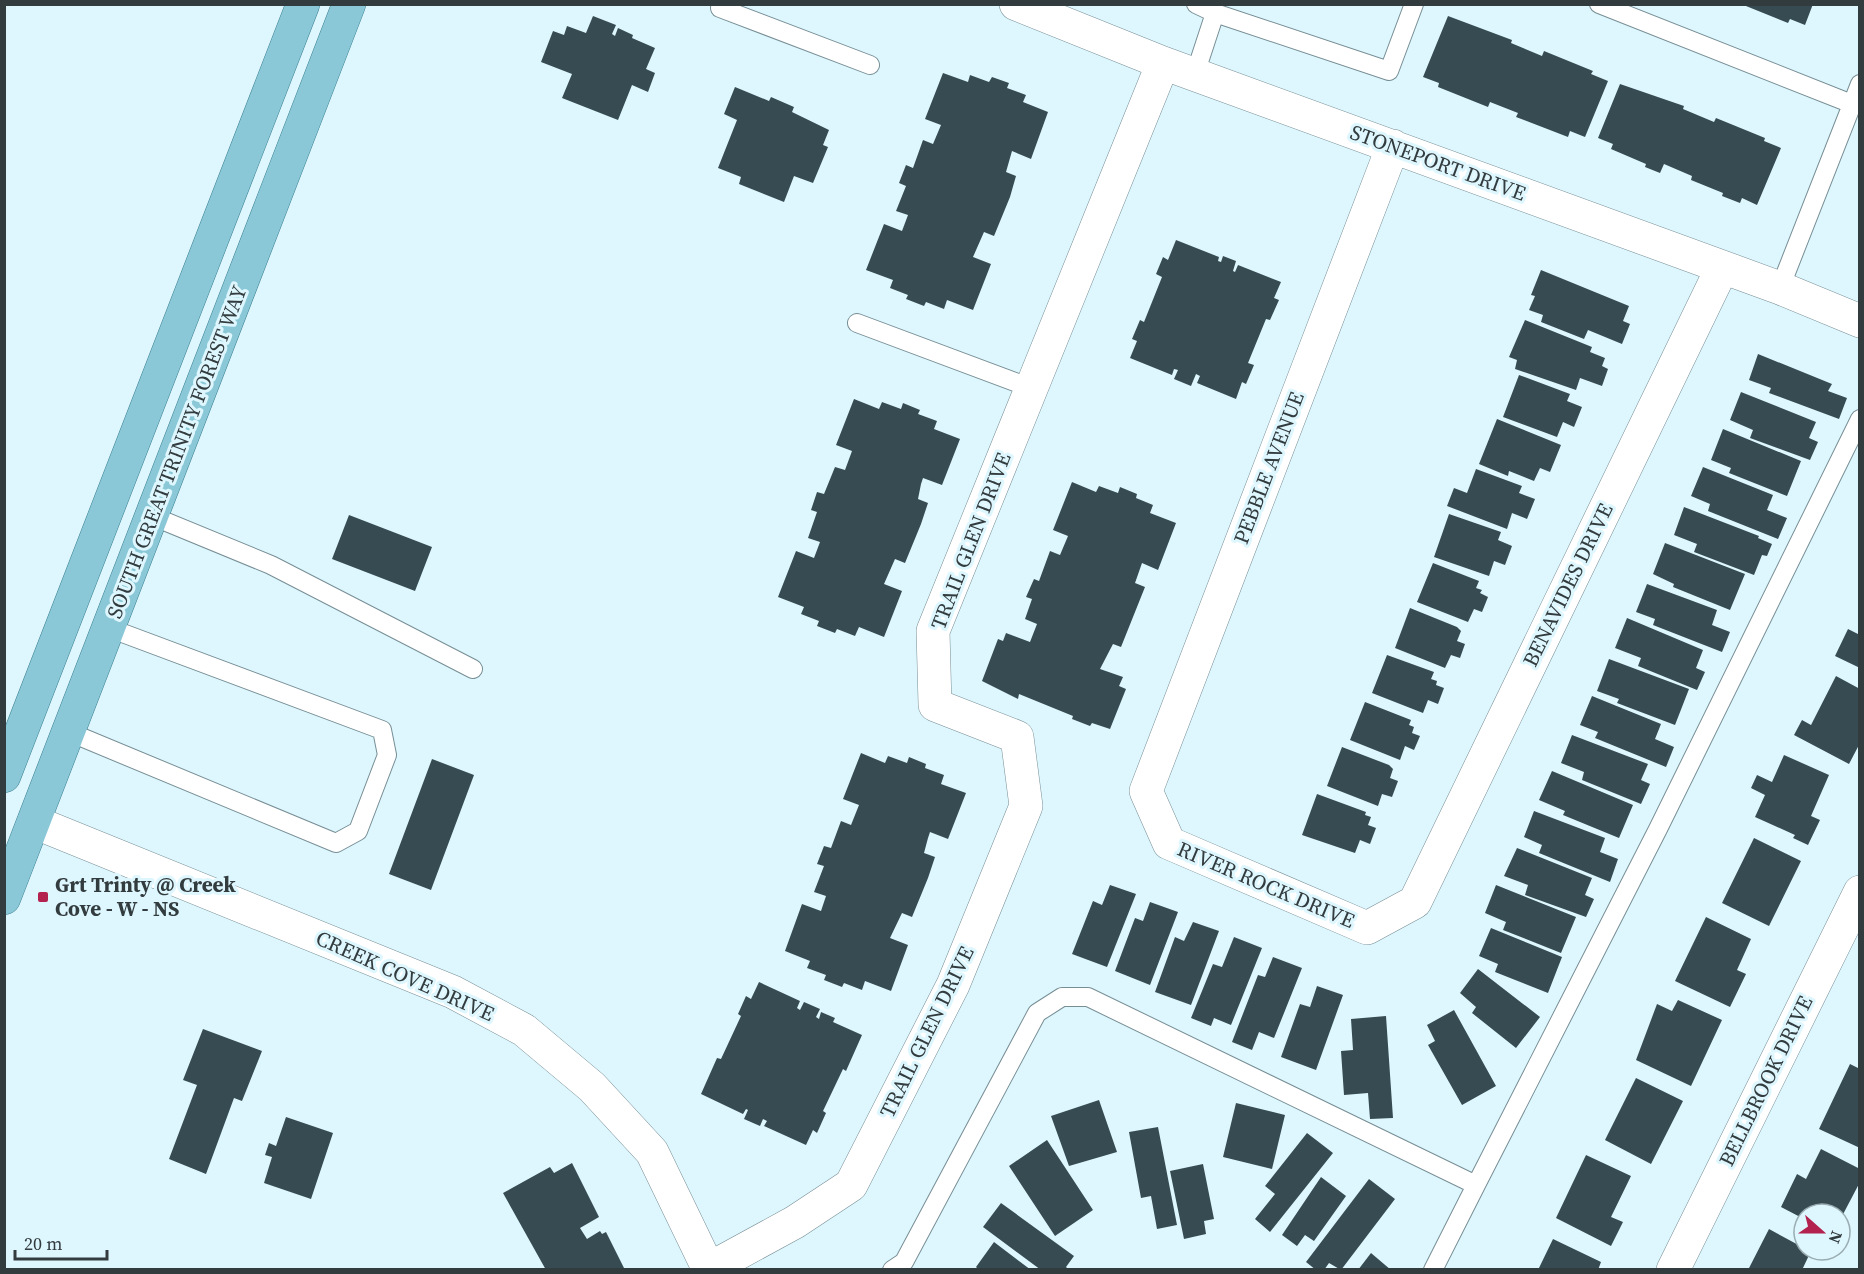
<svg xmlns="http://www.w3.org/2000/svg" width="1864" height="1274" font-family="'Source Serif 4',serif">
<rect width="100%" height="100%" fill="#def7fe"/>
<path fill="#374c52" d="M1741 4H1813L1805 25 1790 19 1788 23Z
M593 16 616 25 612 34 615 36 618 28 633 35 632 38 655 48 646 69 655 73 648 92 632 85 618 120 562 98 572 74 541 62 553 31 564 35 567 26 586 33Z
M1448 16 1512 40 1511 43 1542 56 1544 51 1593 71 1591 74 1608 81 1585 137 1570 131 1568 137 1516 117 1518 113 1490 102 1488 107 1438 87 1439 83 1423 77Z
M943 73 968 82 970 75 989 82 992 77 1009 83 1007 88 1026 95 1023 102 1048 112 1031 159 1012 151 1006 172 1016 176 1010 197 994 236 984 232 973 257 991 264 973 310 947 300 944 309 926 302 924 306 906 299 908 295 890 288 893 280 866 270 884 224 902 231 908 215 896 211 906 186 899 183 906 165 913 168 923 140 933 144 941 125 925 119Z
M1620 84 1684 106 1683 109 1714 122 1716 118 1765 138 1764 141 1781 148 1757 205 1742 198 1740 203 1722 196 1723 193 1691 180 1692 176 1664 164 1660 173 1645 167 1646 164 1611 149 1613 144 1598 138Z
M735 87 769 101 771 97 794 107 792 112 829 130 823 145 828 147 813 183 794 176 784 202 739 184 741 177 718 168 737 120 724 114Z
M1176 240 1219 257 1218 261 1221 262 1223 256 1236 261 1233 271 1235 272 1238 265 1281 282 1274 298 1279 300 1270 320 1266 319 1248 363 1254 365 1246 384 1242 382 1236 399 1197 383 1200 376 1196 374 1191 386 1174 379 1178 370 1174 369 1172 375 1130 358 1137 341 1132 339 1140 320 1144 322 1162 277 1156 274 1163 257 1168 260Z
M1541 270 1629 306 1623 321 1630 324 1622 344 1588 330 1584 339 1541 322 1543 315 1529 310 1535 296 1531 295Z
M1525 320 1592 347 1590 352 1605 358 1602 366 1608 369 1602 386 1580 378 1576 390 1515 369 1517 360 1509 357Z
M1758 354 1832 384 1828 391 1847 398 1839 419 1769 393 1771 388 1749 380Z
M1519 375 1570 394 1567 401 1582 407 1574 427 1563 422 1557 437 1503 417Z
M1741 392 1816 422 1809 438 1818 442 1810 460 1750 438 1753 430 1730 420Z
M854 399 879 409 882 402 901 409 903 403 920 410 918 414 937 421 934 429 960 439 942 485 923 478 921 484 918 499 928 503 921 524 905 563 895 559 884 584 902 591 884 637 859 627 855 636 837 629 835 633 817 626 819 621 801 614 804 607 778 597 796 551 814 558 820 542 808 538 817 512 811 510 817 492 824 494 835 467 845 470 852 451 836 445Z
M1497 419 1561 445 1550 472 1540 468 1534 481 1509 471 1508 476 1479 464Z
M1723 429 1801 461 1787 496 1729 473 1731 468 1711 460Z
M1703 467 1773 495 1767 510 1787 518 1778 539 1708 511 1710 504 1691 496Z
M1476 469 1522 486 1519 493 1535 499 1527 519 1512 513 1507 529 1447 506 1454 488 1467 493Z
M1072 482 1096 492 1099 486 1118 493 1120 487 1137 494 1136 498 1153 505 1150 513 1176 523 1158 570 1142 563 1135 583 1145 587 1121 647 1113 644 1100 669 1123 677 1119 686 1126 689 1110 729 1092 723 1090 726 1072 719 1073 716 1019 694 1018 699 982 681 998 639 1003 641 1006 633 1030 642 1037 624 1025 619 1032 599 1026 597 1034 579 1039 581 1050 551 1060 555 1068 536 1053 530Z
M1684 507 1759 536 1758 538 1772 544 1767 556 1762 555 1754 575 1694 552 1697 544 1674 535Z
M1449 514 1501 532 1498 540 1512 546 1505 565 1494 561 1489 576 1434 557Z
M349 515 432 547 415 591 332 559Z
M1665 543 1745 574 1730 610 1673 587 1674 584 1653 574Z
M1433 563 1479 581 1476 588 1482 590 1480 593 1488 597 1482 612 1474 609 1468 622 1417 602Z
M1647 584 1717 610 1712 625 1730 632 1722 652 1653 625 1655 619 1636 612Z
M1410 608 1457 627 1461 631 1457 641 1465 644 1460 658 1451 655 1445 668 1395 648Z
M1627 618 1703 650 1696 668 1705 672 1697 690 1638 666 1641 658 1615 648Z
M1848 629 1860 635V668L1835 656Z
M1387 655 1434 672 1431 679 1437 681 1436 685 1444 688 1438 704 1428 700 1423 713 1372 693Z
M1609 659 1689 689 1675 725 1617 703 1619 699 1597 691Z
M1836 676 1860 689V743L1849 764 1794 735 1802 720 1811 725Z
M1592 696 1661 724 1655 739 1674 747 1666 767 1595 738 1598 732 1580 725Z
M1365 702 1411 720 1409 725 1414 727 1412 733 1420 736 1414 750 1405 746 1400 760 1350 740Z
M1572 735 1648 764 1641 780 1650 784 1641 804 1582 780 1584 772 1561 763Z
M1342 747 1389 765 1393 769 1390 778 1398 781 1392 797 1382 794 1378 806 1327 786Z
M861 753 885 763 888 756 907 763 909 757 926 764 925 768 944 775 941 784 966 793 948 839 930 832 928 838 924 853 935 857 928 878 912 917 902 913 890 938 908 945 891 991 865 981 862 990 844 983 842 987 824 980 826 975 807 968 810 961 785 951 802 904 821 911 826 896 814 892 824 866 817 864 824 846 831 848 841 821 851 825 859 805 843 799Z
M1784 755 1829 775 1811 816 1820 820 1808 845 1793 838 1795 835 1755 817 1765 795 1751 788 1757 775 1772 782Z
M432 759 474 775 431 890 389 874Z
M1552 771 1633 805 1619 838 1563 815 1565 811 1539 800Z
M1317 794 1366 812 1365 815 1371 817 1368 825 1376 828 1370 844 1360 840 1355 853 1302 835Z
M1534 811 1605 838 1600 852 1618 859 1610 882 1539 853 1542 845 1524 837Z
M1754 838 1801 861 1769 926 1722 903Z
M1517 848 1592 878 1585 895 1594 899 1586 917 1525 895 1528 885 1504 876Z
M1110 885 1136 894 1107 967 1072 954 1093 901 1102 905Z
M1496 885 1576 917 1561 953 1503 930 1506 922 1485 913Z
M1150 902 1178 912 1150 985 1115 971 1135 918 1143 921Z
M1706 917 1751 939 1737 970 1746 974 1730 1007 1675 981Z
M1193 922 1219 931 1191 1005 1155 992 1175 937 1184 941Z
M1491 928 1562 957 1548 993 1495 972 1498 964 1479 956Z
M1234 937 1262 948 1231 1025 1214 1018 1211 1026 1191 1018 1213 964 1222 967Z
M1273 957 1302 968 1274 1038 1259 1032 1252 1050 1232 1042 1258 975 1265 977Z
M1478 969 1540 1017 1516 1048 1472 1013 1476 1007 1460 993Z
M759 982 800 1001 797 1008 800 1010 804 1002 820 1009 816 1017 819 1019 821 1012 835 1018 833 1022 862 1035 846 1071 843 1069 823 1111 826 1113 817 1133 813 1130 806 1145 764 1126 767 1121 763 1119 760 1126 744 1119 748 1110 746 1109 743 1114 701 1094 717 1058 721 1059 741 1016 738 1014 746 996 751 999Z
M1317 986 1343 995 1316 1070 1281 1057 1300 1004 1310 1007Z
M1678 1000 1722 1020 1691 1086 1636 1060 1657 1004 1672 1011Z
M1454 1010 1496 1086 1462 1105 1428 1045 1435 1041 1427 1025Z
M1386 1016 1393 1118 1370 1119 1368 1093 1344 1095 1341 1051 1353 1050 1351 1019Z
M203 1029 262 1051 242 1101 234 1098 206 1174 169 1159 197 1085 183 1080Z
M1850 1064 1860 1069V1148L1819 1129Z
M1636 1078 1683 1101 1651 1164 1605 1140Z
M1099 1100 1117 1152 1069 1166 1051 1116Z
M1236 1103 1285 1115 1272 1169 1223 1157Z
M286 1117 333 1133 311 1199 264 1183 272 1157 265 1155 269 1143 276 1146Z
M1158 1127 1177 1225 1157 1229 1151 1196 1141 1198 1129 1132Z
M1307 1133 1333 1153 1270 1232 1255 1219 1275 1194 1265 1186Z
M1047 1140 1093 1210 1055 1236 1009 1166Z
M1821 1149 1860 1169V1182L1840 1220V1214H1804V1219L1781 1207 1797 1174 1806 1179Z
M1586 1155 1631 1176 1611 1217 1623 1222 1611 1246 1556 1218Z
M572 1163 599 1217 580 1228 587 1239 600 1231 602 1234 606 1232 625 1270H546L503 1193 550 1167 554 1173Z
M1203 1164 1214 1219 1204 1221 1206 1234 1184 1239 1170 1171Z
M1321 1177 1346 1196 1314 1241 1305 1235 1297 1246 1282 1235Z
M1369 1179 1395 1199 1341 1270 1329 1263 1324 1270H1316L1306 1262Z
M1001 1203 1074 1256 1066 1267 1069 1270H1041L983 1227Z
M1769 1229 1804 1248V1250L1811 1251 1802 1270H1748Z
M1553 1239 1601 1262 1598 1270H1538Z
M994 1242 1031 1270H979L976 1267Z
M1371 1253 1391 1270H1358Z"/>
<g fill="none" stroke-linecap="round" stroke-linejoin="round">
<defs>
<path id="service" d="M721 4 720 8 870 65
M1196 4 1215 13
M1599 4 1852 104
M1195 74 1215 13 1389 71 1414 4
M1780 288 1860 84
M857 323 1031 388
M152 516 271 565 473 669
M69 732 336 843 358 831 387 755 382 730 109 628
M892 1270 904 1262 1037 1013 1062 997H1088L1476 1185 1658 829 1860 419
M1433 1270 1476 1185"/>
<path id="minor" d="M1016 4 1163 63 1780 288 1860 321
M1393 146 1146 791 1169 843 1367 928 1415 902 1722 268
M34 822 453 992 524 1030 592 1087 652 1152 709 1270
M709 1269 795 1222 851 1185 953 985 1026 806 1017 737 935 705 933 631 1163 63
M1673 1270 1860 892"/>
<path id="primary" d="M4 776 303 4
M4 898 349 4"/>
</defs>
<use href="#service" stroke="#778e95" stroke-width="20"/>
<use href="#minor" stroke="#778e95" stroke-width="34"/>
<use href="#primary" stroke="#3a7f91" stroke-width="34"/>
<use href="#service" stroke="#fff" stroke-width="18"/>
<use href="#minor" stroke="#fff" stroke-width="33"/>
<use href="#primary" stroke="#8bc8d7" stroke-width="33"/>
</g>
<rect fill="#b3224e" stroke="#def7fe" stroke-width="2" x="37" y="891" width="12" height="12" rx="3"/>
<g text-anchor="middle" stroke-width="6" stroke-linejoin="round" paint-order="stroke">
<g font-size="21" fill="#323b3e" stroke="#def7fe">
<text transform="translate(1438 163) rotate(20)" y="7">STONEPORT DRIVE</text>
<text transform="translate(177 452) rotate(-69)" y="7">SOUTH GREAT TRINITY FOREST WAY</text>
<text transform="translate(1269 468) rotate(-69)" y="7">PEBBLE AVENUE</text>
<text transform="translate(971 541) rotate(-69)" y="7">TRAIL GLEN DRIVE</text>
<text transform="translate(1568 585) rotate(-64)" y="7">BENAVIDES DRIVE</text>
<text transform="translate(1266 885) rotate(23)" y="7">RIVER ROCK DRIVE</text>
<text transform="translate(405 976) rotate(24)" y="7">CREEK COVE DRIVE</text>
<text transform="translate(927 1032) rotate(-64)" y="7">TRAIL GLEN DRIVE</text>
<text transform="translate(1766 1081) rotate(-64)" y="7">BELLBROOK DRIVE</text>
</g>
<g font-size="21" font-weight="bold" fill="#323b3e" stroke="#def7fe" text-anchor="start">
<text x="55" y="892">Grt Trinty @ Creek<tspan x="55" dy="24">Cove - W - NS</tspan></text>
</g>
</g>
<rect width="1864" height="1274" fill="none" stroke="#323b3e" stroke-width="12"/>
<g transform="translate(1822 1232) rotate(111)"><circle r="28" fill="#def7fe" stroke="#99acb1" stroke-width="1.5"/>
<path d="M0-4.5L10 22L0 15L-10 22Z" fill="#b3224e"/>
<text y="-9" font-size="16" font-weight="bold" text-anchor="middle" fill="#323b3e">N</text>
</g>
<path d="M15 1250v9h92v-9" fill="none" stroke="#323b3e" stroke-width="3"/>
<text x="24" y="1250" font-size="18" fill="#323b3e" stroke="#def7fe" stroke-width="4.5" paint-order="stroke">20 m</text>
</svg>
